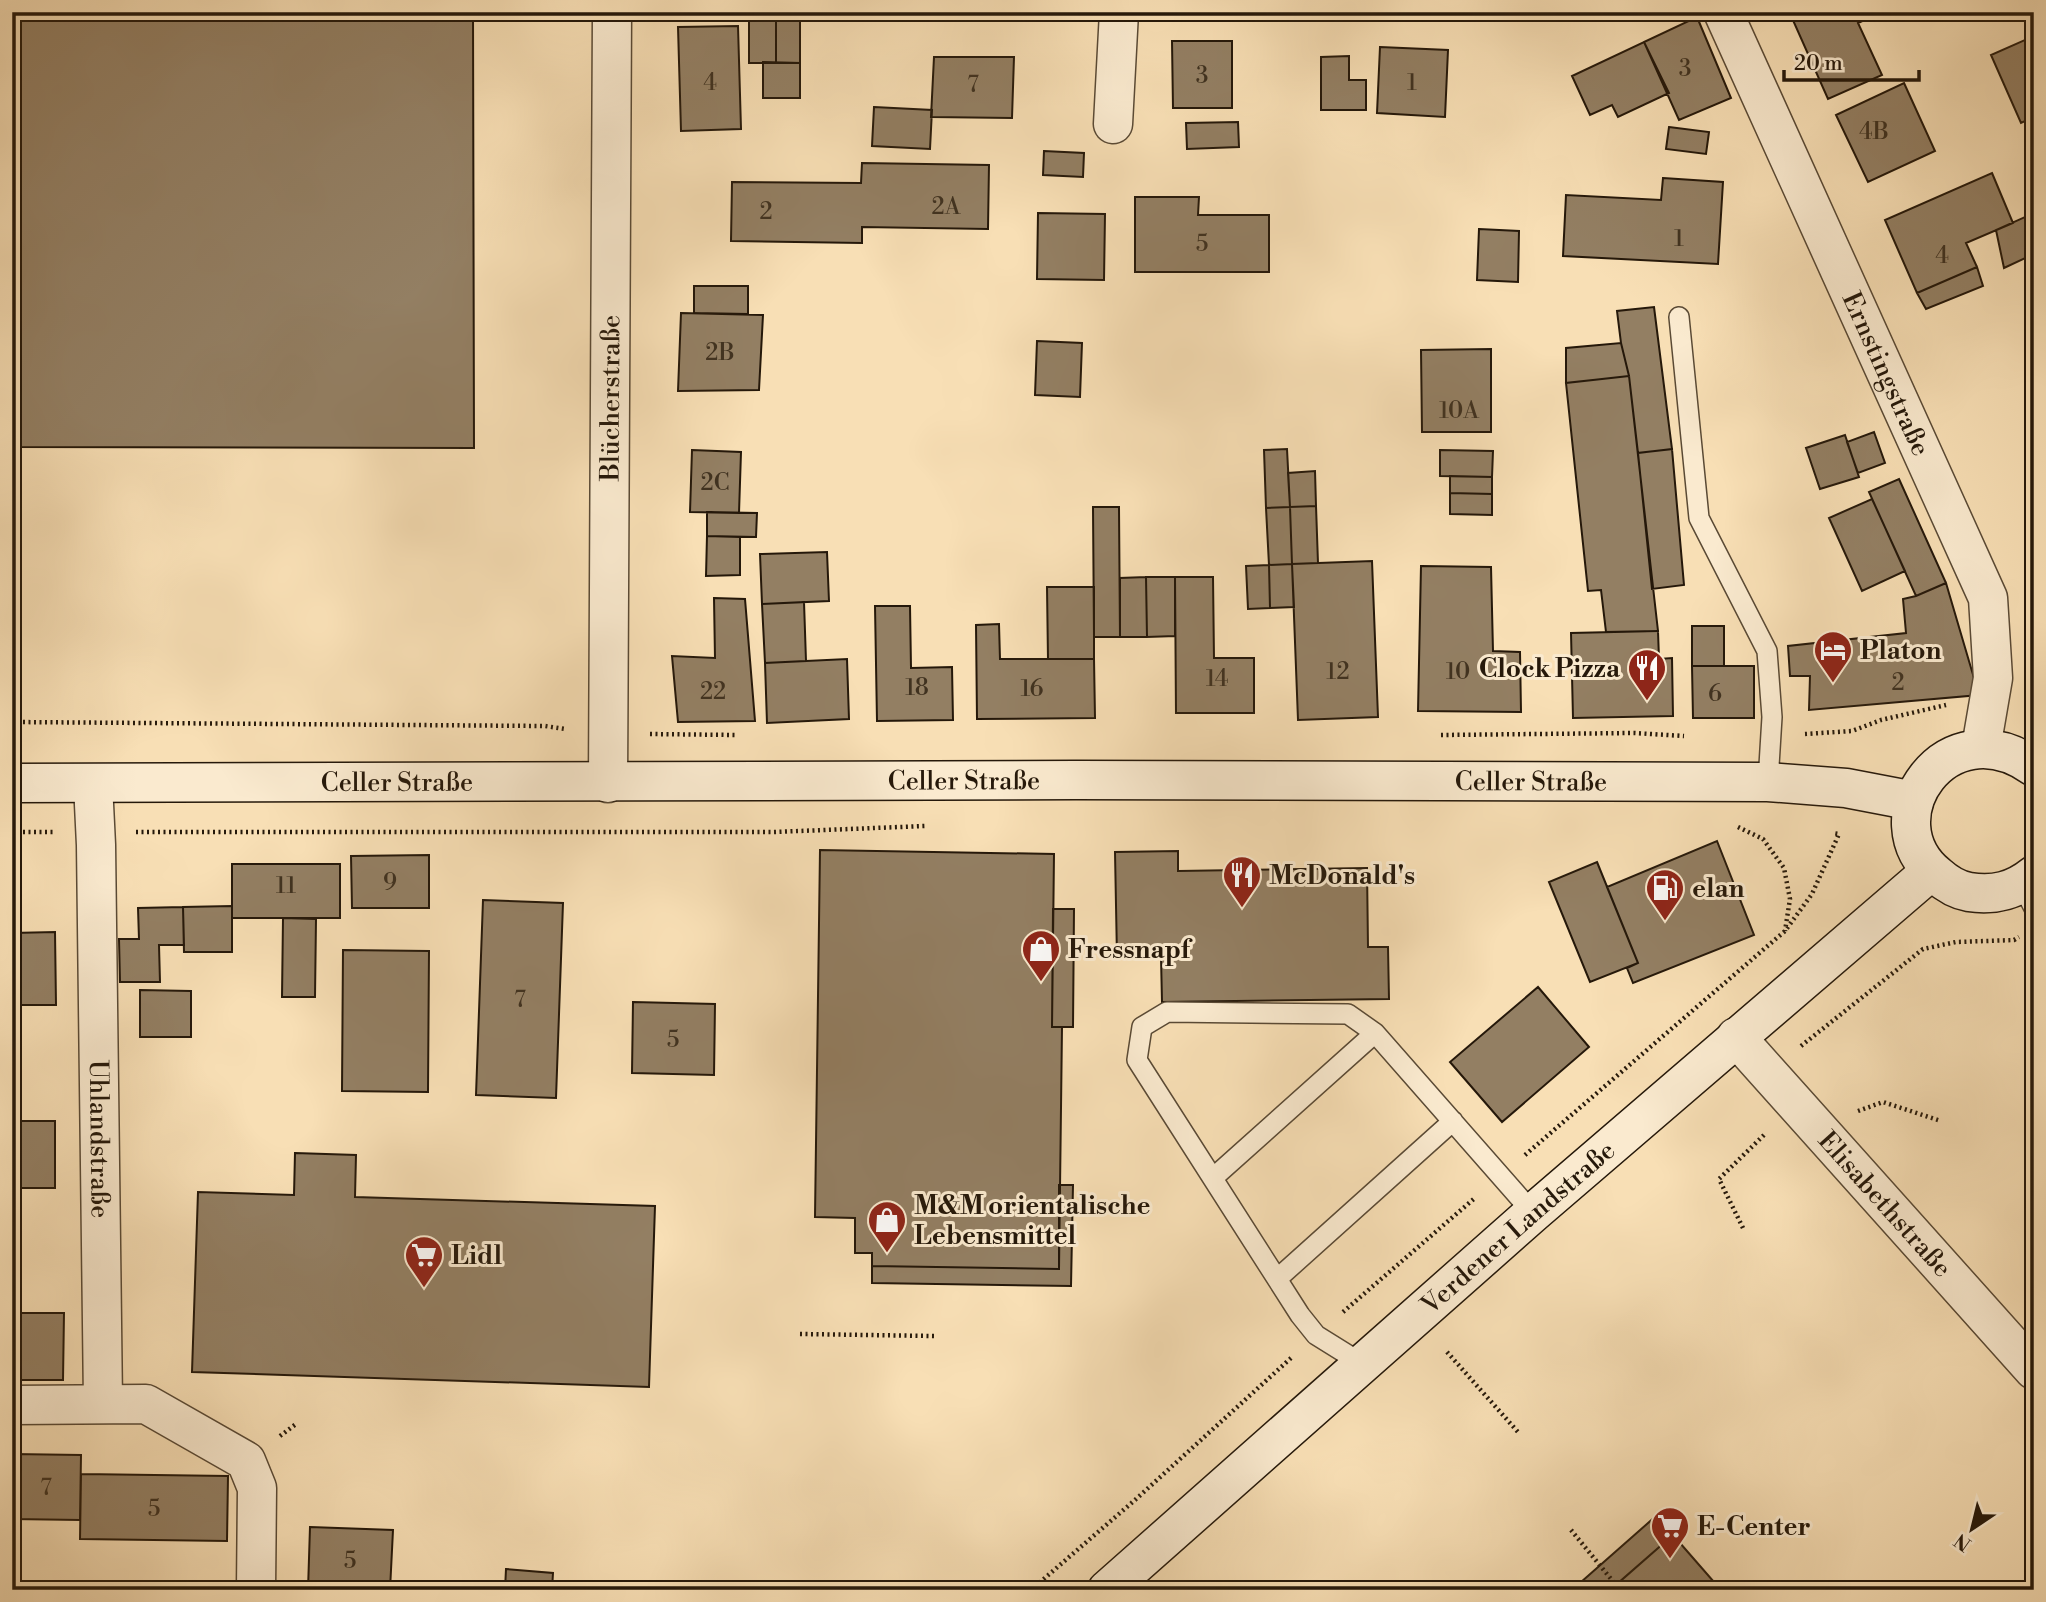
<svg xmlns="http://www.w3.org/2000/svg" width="2046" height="1602" font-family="'Libre Bodoni',serif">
<rect width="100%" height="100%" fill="#f8dfb5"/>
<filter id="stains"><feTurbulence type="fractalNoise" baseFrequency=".00286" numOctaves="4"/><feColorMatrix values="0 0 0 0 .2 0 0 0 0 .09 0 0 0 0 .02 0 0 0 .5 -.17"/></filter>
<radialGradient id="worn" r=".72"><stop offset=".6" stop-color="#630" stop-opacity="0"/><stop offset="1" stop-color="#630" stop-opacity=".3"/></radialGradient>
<path fill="#937f63" stroke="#25180a" stroke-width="2" d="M12 12H473L474 448 12 447Z
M749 12H776V20H749Z
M776 12H833V20H776Z
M1805 12H1882L1858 23 1882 75 1828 99 1792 18Z
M1697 17 1731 98 1679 120 1644 42Z
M749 20H776V63H749Z
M776 20H800V63H776Z
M738 26 741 129 681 131 678 27Z
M2034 36V117L2021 123 1991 55Z
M1172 41H1232V108H1173Z
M1644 42 1669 93 1618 117 1612 105 1590 115 1572 76Z
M1380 47 1448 50 1445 117 1377 113Z
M1349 56V80H1366V110H1321V57Z
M934 57H1014L1012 118 931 117Z
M763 62 800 63V98H763Z
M1904 83 1935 151 1868 182 1836 115Z
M874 107 932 110 930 149 872 146Z
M1238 122 1239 147 1187 149 1186 123Z
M1669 127 1709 132 1706 154 1666 149Z
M1044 151 1084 153 1083 177 1043 175Z
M862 163 989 165 988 229 862 227V243L731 241 732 182 861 183Z
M1992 173 2013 223 1966 243 1977 267 1917 293 1885 220Z
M1663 178 1723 182 1718 264 1563 256 1566 195 1661 200Z
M1135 197H1199L1198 215H1269V272H1135Z
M1038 213 1105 214 1104 280 1037 279Z
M2034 213V254L2004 268 1996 230Z
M1479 229 1519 231 1518 282 1477 280Z
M1977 267 1983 286 1926 309 1917 293Z
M694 286H748V314L694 313Z
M1654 307 1672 449 1638 453 1629 376 1621 343 1617 311Z
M681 313 763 315 759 390 678 391Z
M1037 341 1082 343 1080 397 1035 395Z
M1621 343 1629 376 1566 383V348Z
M1491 349V432H1422L1421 350Z
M1629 376 1658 631 1606 632 1601 590 1588 591 1566 383Z
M1874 432 1885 463 1858 473 1847 442Z
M1845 435 1859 477 1820 489 1806 448Z
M1287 449 1290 507 1266 508 1264 450Z
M1672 449 1684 585 1652 589 1638 453Z
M692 450 741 452 739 513 690 512Z
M1440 450 1493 451 1492 477 1440 476Z
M1315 471 1316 506 1290 507 1288 473Z
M1450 476 1492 477V494L1450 493Z
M1899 479 1946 583 1916 596 1869 492Z
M1450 493 1492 494V515L1450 514Z
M1872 499 1905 571 1862 591 1829 518Z
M1316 506 1318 563 1292 564 1290 507Z
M1093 507H1119L1120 637H1094Z
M1290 507 1292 564 1269 565 1266 508Z
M707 512 757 513 756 537 707 536Z
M707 536 740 537V575L706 576Z
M827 552 829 601 762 604 760 554Z
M1372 561 1378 717 1298 720 1292 564Z
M1292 564 1294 607 1270 608 1269 565Z
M1269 565 1270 608 1248 609 1246 566Z
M1421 566 1491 567 1493 651 1520 652 1521 712 1418 711Z
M1146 577H1175V636L1147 637Z
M1146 577 1147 637H1120V578Z
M1175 577H1213L1214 658H1254V713H1176Z
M1946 583 1979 695 1809 710 1810 676H1790L1788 646 1906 633 1903 599 1916 596Z
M1047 587H1094V659H1048Z
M714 598 745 599 755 721 678 722 672 656 715 658Z
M804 602 806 661 765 663 762 604Z
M875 606H910L911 668 952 667 953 720 877 721Z
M999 624 1000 659H1094L1095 718 977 719 976 625Z
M1692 626H1724V666H1692Z
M1658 631 1659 659 1672 658 1673 716 1573 718 1571 633Z
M847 659 849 719 767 723 765 663Z
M1692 666H1754V718H1693Z
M1717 841 1754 935 1633 983 1627 968 1638 963 1607 887Z
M820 850 1054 854 1052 1027H1062L1059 1269 872 1266V1253H855V1218L815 1217Z
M1178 851V871L1367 868 1368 947H1388L1389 999 1162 1002 1161 957 1117 958 1115 852Z
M429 855V908H352L351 856Z
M1597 862 1638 963 1590 982 1549 882Z
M232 864H340V918H232Z
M483 900 563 903 556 1098 476 1095Z
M232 906V952H184L183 907Z
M183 907 184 945H159L160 982H120L119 939H139L138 908Z
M1053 909H1074L1073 1027H1052Z
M283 918 316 919 315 997H282Z
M55 932 56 1005H12V933Z
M343 950 429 951 428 1092 342 1091Z
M1538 987 1589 1047 1502 1122 1450 1062Z
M140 990 191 991V1037H140Z
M633 1002 715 1004 714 1075 632 1073Z
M12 1121H55V1188H12Z
M295 1153 356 1155 355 1197 655 1206 649 1387 192 1372 198 1192 294 1195Z
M1059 1185H1073L1071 1286 872 1283V1266L1059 1269Z
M12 1313H64L63 1380H12Z
M12 1454 81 1455 80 1520 12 1519Z
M81 1474 228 1476 227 1541 80 1539Z
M1656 1516 1673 1535 1610 1590H1572Z
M310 1527 393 1530 390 1590H308Z
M1673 1535 1721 1590H1610L1616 1585Z
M506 1569 553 1573 552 1590H505Z"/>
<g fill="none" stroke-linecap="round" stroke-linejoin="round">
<defs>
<path id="lane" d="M1679 317 1699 518 1767 651 1772 717 1768 782
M2022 885 2034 908
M1213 1178 1375 1033
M1277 1279 1453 1121
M1361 1363 1316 1335 1300 1315 1137 1060 1142 1027 1167 1012 1348 1014 1375 1033 1533 1213"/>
<g id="street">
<path id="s1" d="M1723 12 1988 598 1993 678 1981 748"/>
<path d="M1113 124 1119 12"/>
<path id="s2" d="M608 783 612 12"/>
<path id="s3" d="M93 784 96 845 103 1403"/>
<path id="s4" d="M1736 1037 2034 1370"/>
<path d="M12 1405 146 1404 246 1461 257 1488 256 1590"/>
</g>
<g id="secondary">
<path d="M2034 767C1946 705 1869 820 1937 875 1946 883 1957 890 1969 892 1994 896 2014 891 2034 875"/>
<path id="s5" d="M12 783 1076 780 1768 782 1846 788 1914 801"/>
<path id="s6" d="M1107 1590 1533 1213 1931 871"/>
</g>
</defs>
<use href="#lane" stroke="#5a4a35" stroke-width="22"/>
<use href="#street" stroke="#5a4a35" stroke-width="41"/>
<use href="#secondary" stroke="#25180a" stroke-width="41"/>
<path stroke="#25180a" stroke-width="4.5" stroke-dasharray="2 3.5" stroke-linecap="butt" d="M12 722 545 726 565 729
M650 734 736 735
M1805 734 1852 731 1881 720 1946 705
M1441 735 1634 733 1684 736
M1738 827 1763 839 1784 868 1790 899 1785 931
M12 832H53
M136 832H774L925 826
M1801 1046 1923 949 1956 942 2014 940 2019 937
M1858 1111 1883 1102 1941 1121
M1525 1155 1785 931 1812 894 1839 834 1833 833
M1743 1228 1719 1179 1765 1134
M1343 1312 1476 1197
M800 1334 934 1336
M1447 1352 1518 1432
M280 1436 296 1424
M1571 1530 1616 1585
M1031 1590 1135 1500 1291 1358"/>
<use href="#lane" stroke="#faeacf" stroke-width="19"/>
<use href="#street" stroke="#faeacf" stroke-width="38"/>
<use href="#secondary" stroke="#faeacf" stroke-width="38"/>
</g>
<defs>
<symbol id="hotel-pin" viewBox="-11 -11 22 30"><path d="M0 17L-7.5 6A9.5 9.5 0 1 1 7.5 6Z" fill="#8f2418" stroke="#faeacf"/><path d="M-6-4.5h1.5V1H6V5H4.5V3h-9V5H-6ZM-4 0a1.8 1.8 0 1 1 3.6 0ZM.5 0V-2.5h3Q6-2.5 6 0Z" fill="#fff"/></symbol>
<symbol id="restaurant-pin" viewBox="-11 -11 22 30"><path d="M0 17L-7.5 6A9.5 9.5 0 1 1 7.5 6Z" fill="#8f2418" stroke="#faeacf"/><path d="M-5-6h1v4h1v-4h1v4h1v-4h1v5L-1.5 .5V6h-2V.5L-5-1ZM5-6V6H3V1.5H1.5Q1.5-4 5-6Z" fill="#fff"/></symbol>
<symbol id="fuel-pin" viewBox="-11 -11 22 30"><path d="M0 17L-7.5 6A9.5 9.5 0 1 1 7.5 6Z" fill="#8f2418" stroke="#faeacf"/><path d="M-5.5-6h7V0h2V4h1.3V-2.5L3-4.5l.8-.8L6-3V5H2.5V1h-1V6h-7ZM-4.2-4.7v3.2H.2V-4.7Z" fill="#fff"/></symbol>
<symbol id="shop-pin" viewBox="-11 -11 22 30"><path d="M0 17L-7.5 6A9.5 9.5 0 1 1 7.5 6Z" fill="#8f2418" stroke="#faeacf"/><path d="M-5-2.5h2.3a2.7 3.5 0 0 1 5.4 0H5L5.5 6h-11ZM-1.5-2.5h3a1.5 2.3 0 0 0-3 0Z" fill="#fff"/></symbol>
<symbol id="supermarket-pin" viewBox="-11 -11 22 30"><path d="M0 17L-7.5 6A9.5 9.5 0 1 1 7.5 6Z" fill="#8f2418" stroke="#faeacf"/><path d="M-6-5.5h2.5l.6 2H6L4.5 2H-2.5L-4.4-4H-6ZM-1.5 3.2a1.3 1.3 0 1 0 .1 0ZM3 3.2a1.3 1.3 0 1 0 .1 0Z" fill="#fff"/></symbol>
</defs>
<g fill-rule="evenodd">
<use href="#hotel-pin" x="1811" y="628" width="44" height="60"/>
<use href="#restaurant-pin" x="1625" y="646" width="44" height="60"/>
<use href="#restaurant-pin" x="1220" y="853" width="44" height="60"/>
<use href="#fuel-pin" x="1643" y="866" width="44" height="60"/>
<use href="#shop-pin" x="1019" y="927" width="44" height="60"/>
<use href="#shop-pin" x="865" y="1198" width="44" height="60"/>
<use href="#supermarket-pin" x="402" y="1233" width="44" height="60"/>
<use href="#supermarket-pin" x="1648" y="1504" width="44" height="60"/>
</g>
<g text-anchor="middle" stroke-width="6" stroke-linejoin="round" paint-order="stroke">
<g font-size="23" fill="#403220">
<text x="1685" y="76">3</text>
<text x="1202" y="83">3</text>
<text x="710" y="90">4</text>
<text x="1412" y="90">1</text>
<text x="973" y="92">7</text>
<text x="1874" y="139">4B</text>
<text x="946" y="214">2A</text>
<text x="766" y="219">2</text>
<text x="1679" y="246">1</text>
<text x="1202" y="251">5</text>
<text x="1942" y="263">4</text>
<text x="720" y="360">2B</text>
<text x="1459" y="418">10A</text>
<text x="715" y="490">2C</text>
<text x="1338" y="679">12</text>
<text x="1458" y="679">10</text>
<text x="1217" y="686">14</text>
<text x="1898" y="690">2</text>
<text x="917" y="695">18</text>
<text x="1032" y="696">16</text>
<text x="713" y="699">22</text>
<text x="1715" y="701">6</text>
<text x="390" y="890">9</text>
<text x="286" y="893">11</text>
<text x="520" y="1007">7</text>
<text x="673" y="1047">5</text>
<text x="46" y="1495">7</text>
<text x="154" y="1516">5</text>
<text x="350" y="1568">5</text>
</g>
<g font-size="26" fill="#25180a" stroke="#faeacf">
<text dy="9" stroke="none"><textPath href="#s1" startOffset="397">Ernstingstraße</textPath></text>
<text dy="9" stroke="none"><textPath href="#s2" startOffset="385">Blücherstraße</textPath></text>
<text dy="9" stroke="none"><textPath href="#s5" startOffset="952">Celler Straße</textPath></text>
<text dy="9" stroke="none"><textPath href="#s5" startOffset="385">Celler Straße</textPath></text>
<text dy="9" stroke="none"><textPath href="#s5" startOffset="1519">Celler Straße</textPath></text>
<text dy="9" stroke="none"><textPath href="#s3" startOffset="355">Uhlandstraße</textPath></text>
<text dy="9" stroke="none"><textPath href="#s4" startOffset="224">Elisabethstraße</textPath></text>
<text dy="9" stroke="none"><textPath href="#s6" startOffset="548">Verdener Landstraße</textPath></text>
</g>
<g font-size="26" font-weight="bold" fill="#25180a" stroke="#faeacf" text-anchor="start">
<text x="1860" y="659">Platon</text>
<text x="1620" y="677" text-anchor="end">Clock Pizza</text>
<text x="1269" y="884">McDonald's</text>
<text x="1692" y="897">elan</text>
<text x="1068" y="958">Fressnapf</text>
<text x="914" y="1214">M&amp;M orientalische<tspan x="914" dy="30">Lebensmittel</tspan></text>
<text x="451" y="1264">Lidl</text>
<text x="1697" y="1535">E-Center</text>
</g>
</g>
<rect width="2046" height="1602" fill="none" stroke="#f8dfb5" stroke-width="42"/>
<rect x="14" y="14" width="2018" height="1574" fill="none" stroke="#25180a" stroke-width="3.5"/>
<rect x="21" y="21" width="2004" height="1560" fill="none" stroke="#25180a" stroke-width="2"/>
<g transform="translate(1972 1529) rotate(215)" stroke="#faeacf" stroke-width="5" paint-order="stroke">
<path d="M0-5L12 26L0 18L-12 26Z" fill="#25180a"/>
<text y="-10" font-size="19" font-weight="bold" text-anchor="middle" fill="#25180a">N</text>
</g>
<path d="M1784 70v10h135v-10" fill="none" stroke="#25180a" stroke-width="3.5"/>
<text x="1794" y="70" font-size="21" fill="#25180a" stroke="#faeacf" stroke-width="5" paint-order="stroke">20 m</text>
<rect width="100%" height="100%" filter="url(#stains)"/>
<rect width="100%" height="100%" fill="url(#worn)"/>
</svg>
